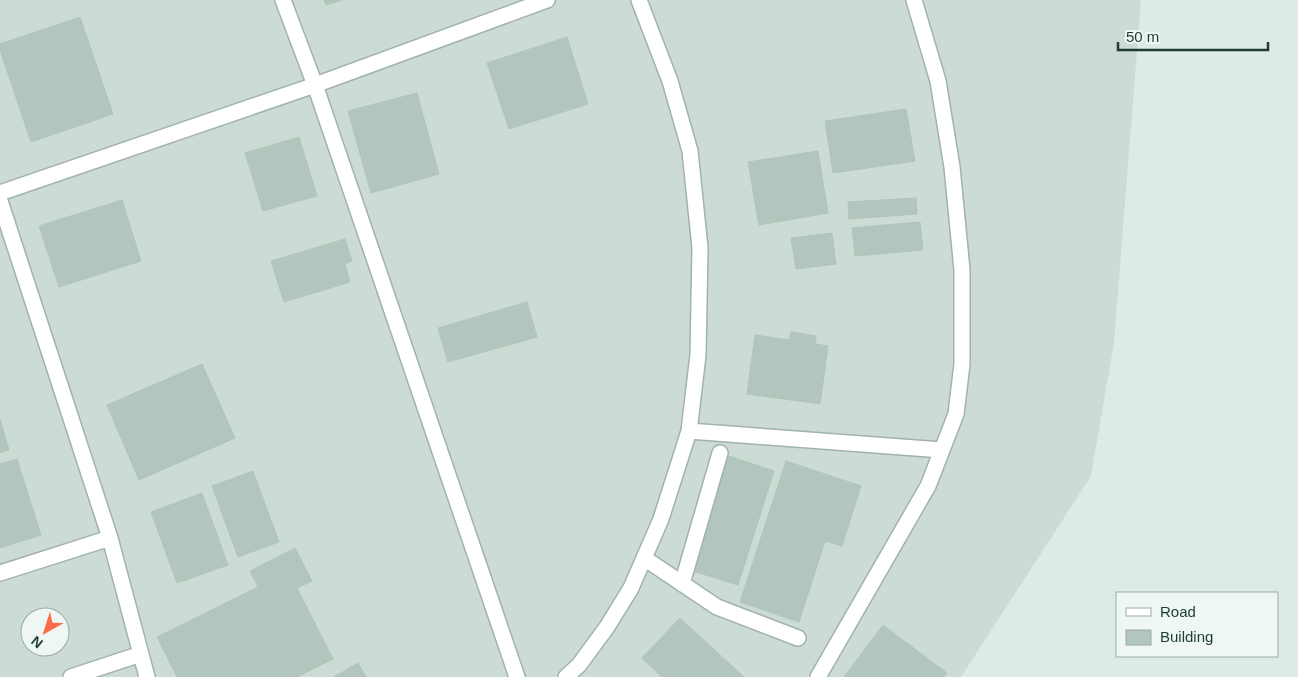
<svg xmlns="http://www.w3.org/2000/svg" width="1298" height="677" font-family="Arial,sans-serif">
<rect width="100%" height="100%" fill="#deebe4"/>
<path fill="#ccdbd3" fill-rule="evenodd" d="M0 0H1141L1114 342 1091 476 961 677H0ZM30 617H60V647H30Z"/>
<path fill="#b3c6bd" stroke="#b0c5bb" d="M324 0H342L326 5Z
M80 17 113 114 31 142 0 50V44Z
M567 37 588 104 509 129 487 63Z
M417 93 439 174 371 193 348 111Z
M906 109 915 161 833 173 825 121Z
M299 137 317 196 263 211 245 153Z
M818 151 828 213 759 225 748 162Z
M916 198 917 214 849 219 848 202Z
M122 200 141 261 59 287 39 226Z
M920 222 923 250 855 256 852 228Z
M832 233 836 264 796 269 791 238Z
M345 239 352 261 345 264 350 282 284 302 271 261Z
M527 302 537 337 448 362 438 328Z
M791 332 816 336 815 344 828 346 820 404 747 394 755 335 789 340Z
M202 364 235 438 139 480 107 405Z
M0 419 9 450 0 453Z
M729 456 774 471 738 585 693 571Z
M17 459 41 535 0 548V464Z
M786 461 861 486 842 546 825 541 799 622 740 602Z
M253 471 279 542 238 557 212 486Z
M202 493 228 565 177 583 151 512Z
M295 548 312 581 297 588 333 659 297 677H177L157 637 258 587 250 571Z
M680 618 744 677H662L642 658Z
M883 625 947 673 944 677H844Z
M358 663 366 677H334Z"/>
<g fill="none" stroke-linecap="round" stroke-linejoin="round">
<defs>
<path id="minor" d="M283 0 315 85 517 677
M0 193 315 85 547 0
M0 201 110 538 147 677
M689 431 942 450
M644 558 717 607 798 638
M0 573 110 538
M682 584 720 453
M71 677 141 654
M566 677 579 665 607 627 631 588 661 519 689 431 698 355 700 248 690 151 670 81 639 0
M818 677 928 486 956 414 962 364V270L952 167 938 81 914 0"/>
</defs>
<use href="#minor" stroke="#a1b3ab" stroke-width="18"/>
<use href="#minor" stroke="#fff" stroke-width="15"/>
</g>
<rect x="1116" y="592" width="162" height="65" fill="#eef7f2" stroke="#9baca5"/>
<rect x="1126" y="608" width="25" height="8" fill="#ffffff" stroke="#9baca5"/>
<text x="1160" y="617" font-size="15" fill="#1e3c32">Road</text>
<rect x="1126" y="630" width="25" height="15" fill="#b3c6bd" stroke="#9baca5"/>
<text x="1160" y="642" font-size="15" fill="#1e3c32">Building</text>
<g transform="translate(45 632) rotate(219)"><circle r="24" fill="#eef7f2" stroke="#9baca5"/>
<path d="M0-4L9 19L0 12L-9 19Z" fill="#fd6c4a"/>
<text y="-8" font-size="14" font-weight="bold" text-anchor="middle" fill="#1e3c32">N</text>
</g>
<path d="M1118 42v8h150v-8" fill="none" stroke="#1e3c32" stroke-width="2.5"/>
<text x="1126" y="42" font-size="15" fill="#1e3c32" stroke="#eef7f2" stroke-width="4" paint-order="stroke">50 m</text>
</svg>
